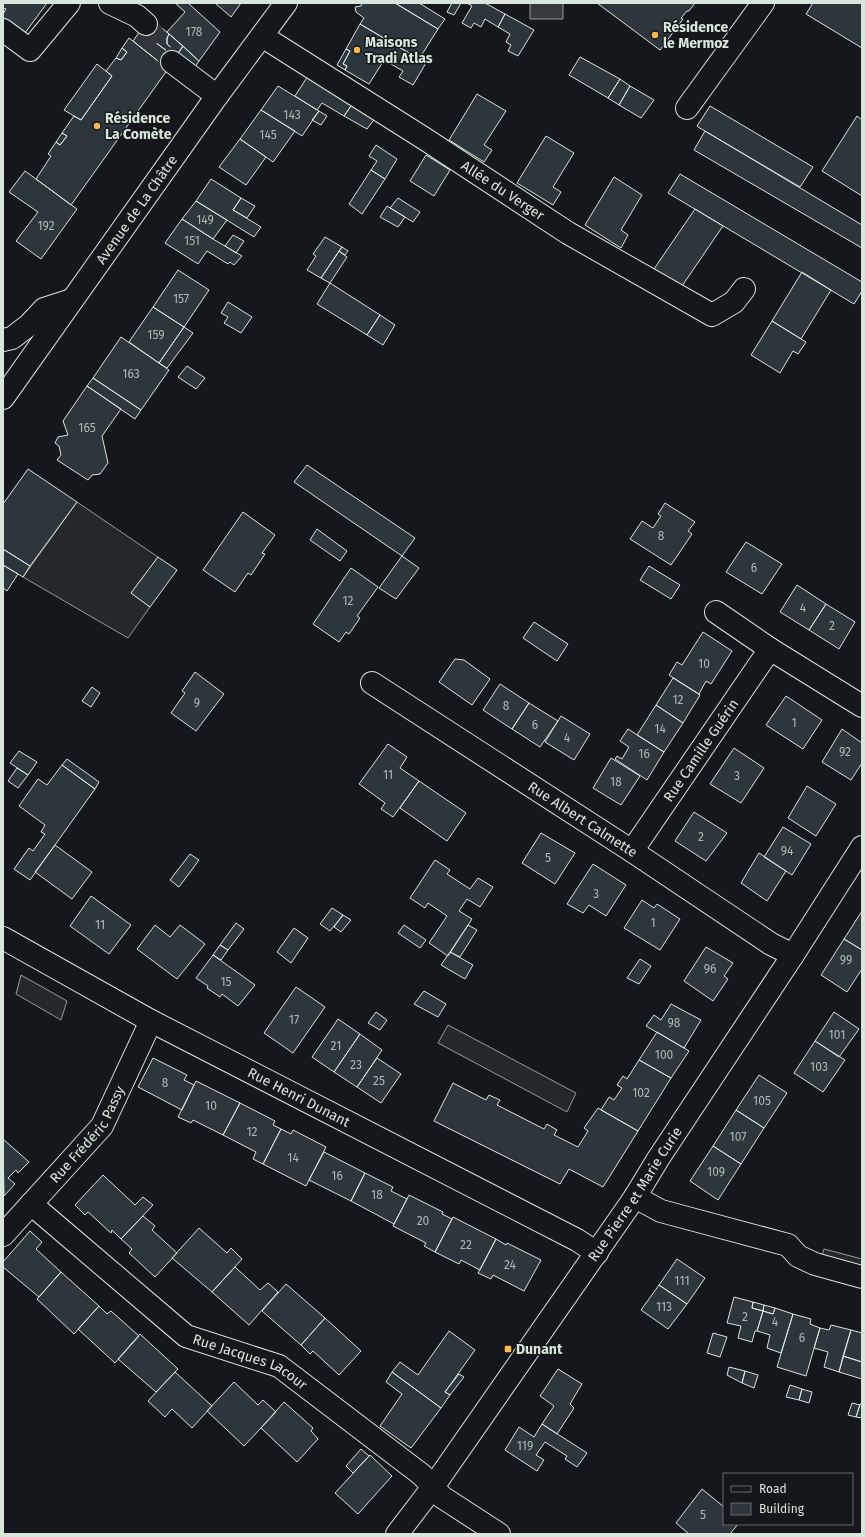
<svg xmlns="http://www.w3.org/2000/svg" width="865" height="1537" font-family="'Fira Sans',sans-serif">
<rect width="100%" height="100%" fill="#14181c"/>
<path fill="#24282b" stroke="#939e99" d="M77 502 158 557 131 593 150 607 128 638 23 577Z
M21 975 67 1001 61 1020 16 994Z
M448 1025 576 1093 567 1112 438 1043Z
M824 1249 862 1259V1269L821 1258Z"/>
<path fill="#363b3e" stroke="#939e99" d="M530 3H563V19H530Z"/>
<path fill="#2c363c" stroke="#d8e6dc" d="M3 3H47L25 33 3 17V14L6 9 3 8Z
M175 3H188L220 32 199 61 167 32 185 12Z
M215 3H241L231 17Z
M362 3H395L438 29 419 59 360 24 364 18 356 12 355 7 361 6Z
M395 3H419L445 19 438 29Z
M452 3H461L454 15 447 12Z
M467 3H485L505 14 498 27 485 19 481 27 474 23 471 28 462 23 472 6Z
M597 3H695L689 11H687L681 18 683 19 660 50Z
M813 3H862V48L806 14Z
M505 14 534 30 518 56 508 51 511 45 506 42 510 34 498 27Z
M150 18 169 34 167 38V44L178 54 175 57 140 31Z
M360 24 426 63 413 85 399 77 403 71 384 60 369 84 345 70 347 66 343 64 350 51 346 49Z
M140 31 175 57 168 69 133 41Z
M169 34 183 46 178 54 167 44V38Z
M129 38 168 69 71 205 36 179 51 156 48 154 56 142 60 145 67 136 62 133 74 116 81 120 112 76 106 71 116 58 121 60 127 52 122 48Z
M183 46 199 61 193 70 175 57Z
M122 48 127 52 121 60 116 58Z
M346 49 350 51 343 64 347 66 345 70 337 65Z
M580 57 620 79 608 98 569 75Z
M97 64 112 76 81 120 64 110Z
M308 76 353 103 344 116 322 103 317 110 295 96Z
M620 79 630 86 619 105 608 98Z
M278 86 319 111 302 136 261 110Z
M630 86 654 100 641 118 619 105Z
M477 94 506 111 484 145 492 150 484 162 449 140Z
M353 103 376 117 367 129 344 116Z
M710 106 813 167 800 187 698 127 697 126Z
M261 110 295 131 273 162 240 139Z
M319 111 327 116 321 125 312 120Z
M857 116 862 120V196L822 171Z
M705 131 862 225V248L694 150Z
M62 133 67 136 60 145 56 142Z
M546 136 574 153 553 187 561 192 553 205 517 183Z
M240 139 266 157 246 185 219 167Z
M376 145 397 159 385 179 371 170 377 161 369 156Z
M426 155 450 170 434 196 410 181Z
M371 170 385 179 362 214 349 204Z
M25 171 77 209 41 259 16 241 38 212 9 192Z
M680 174 862 282V291L854 304 668 193Z
M614 177 642 195 621 230 628 235 621 248 585 225Z
M211 179 241 198 233 210 261 227 254 237 196 201Z
M241 198 255 206 247 218 233 210Z
M398 198 420 212 413 222 390 208Z
M196 201 227 220 213 239 182 219Z
M387 206 405 217 398 227 380 217Z
M695 209 723 226 682 286 654 269Z
M182 219 213 239 242 256 234 265 230 262 228 264 207 251 198 264 165 243Z
M233 235 244 241 236 253 225 246Z
M325 237 342 247 321 278 307 270 316 256 313 254Z
M342 247 348 251 345 255 339 251Z
M339 251 347 257 330 283 321 278Z
M178 270 209 290 184 327 153 307Z
M802 272 831 290 801 339 772 321Z
M330 283 380 315 367 335 317 304Z
M228 302 252 317 241 333 224 323 228 317 221 313Z
M153 307 184 327 159 363 129 342Z
M380 315 395 325 383 345 367 335Z
M772 321 806 342 798 354 793 351 780 373 751 355Z
M184 327 193 333 167 368 159 363Z
M121 337 169 370 141 410 93 378Z
M187 366 205 378 196 389 178 377Z
M93 378 141 410 135 419 87 386Z
M87 386 121 409 102 436 108 463 100 474 92 475 88 480 57 460 61 455 59 446 55 443 58 437 68 435 63 421Z
M307 465 415 538 402 556 294 482Z
M28 469 77 502 30 566 3 549V504Z
M665 503 695 522 688 531 692 534 671 565 630 539 642 521 653 528 661 516 658 514Z
M243 512 275 535 262 553 265 554 251 575 248 573 235 592 203 570Z
M317 529 347 551 340 561 310 540Z
M746 542 782 564 762 594 726 572Z
M3 549 30 566 23 577 3 565Z
M402 556 419 568 396 599 379 588Z
M158 557 177 570 150 607 131 593Z
M3 565 18 574 7 591 3 588Z
M649 566 680 585 671 599 640 580Z
M351 568 378 587 357 616 360 618 349 634 346 632 339 642 313 624Z
M797 585 826 604 809 630 780 612Z
M826 604 855 622 839 649 809 630Z
M534 622 568 644 557 661 523 638Z
M703 632 732 651 711 684 706 681 699 694 669 675 677 662 682 665Z
M455 659 464 660 490 679 472 705 439 682Z
M195 672 224 694 196 731 171 713 185 693 182 691Z
M673 678 700 695 683 723 656 705Z
M500 684 529 703 512 729 483 710Z
M92 687 100 693 91 707 82 701Z
M786 696 822 720 803 749 766 725Z
M529 703 558 721 540 747 512 729Z
M656 705 683 723 664 752 637 735Z
M561 716 590 734 574 760 545 742Z
M628 729 664 752 647 780 615 759 617 756 622 759 629 747 620 741Z
M842 729 862 743V763L851 780 822 762Z
M388 744 407 757 400 768 419 781 393 817 381 809 385 803 359 784Z
M734 748 764 768 741 803 710 784Z
M19 751 37 762 28 775 10 763Z
M611 758 640 776 621 805 593 788Z
M67 759 99 782 95 789 62 765Z
M62 765 95 789 30 880 14 869 29 848 33 851 45 834 41 832 45 825 19 806 38 779 47 785Z
M17 768 28 775 18 788 8 781Z
M419 781 466 813 447 841 400 808Z
M807 786 836 804 816 836 788 818Z
M694 812 727 833 706 861 675 841Z
M783 827 811 844 792 875 764 857Z
M541 833 575 853 555 884 522 863Z
M55 845 92 872 72 899 35 872Z
M759 853 786 871 767 901 741 883Z
M190 854 199 860 179 887 170 880Z
M435 860 450 870 447 874 470 889 478 878 493 887 480 907 467 899 459 911 472 919 448 956 429 943 447 916 428 903 425 908 410 898Z
M593 864 626 885 606 916 589 905 583 913 567 904Z
M91 896 131 925 109 954 70 926Z
M642 900 654 908 657 904 680 919 660 950 624 928Z
M332 908 343 915 330 931 320 924Z
M862 911V950L844 939Z
M343 915 351 920 341 932 334 927Z
M236 923 244 929 228 950 220 945Z
M155 925 170 937 180 925 205 944 177 979 137 949Z
M404 925 426 940 420 948 398 933Z
M468 925 477 930 460 957 450 952Z
M294 928 308 938 291 963 277 952Z
M844 939 862 950V969L847 992 821 975Z
M220 945 228 950 221 960 213 955Z
M706 947 733 963 724 976 728 979 713 1001 684 981Z
M450 952 473 965 465 979 441 965Z
M213 955 255 985 238 1006 222 994 220 997 207 988 208 986 196 978Z
M640 959 651 966 639 984 627 978Z
M296 987 325 1007 293 1053 264 1033Z
M424 991 446 1004 438 1017 414 1004Z
M671 1004 701 1020 684 1048 646 1026 654 1015 661 1020Z
M376 1012 387 1020 380 1030 368 1023Z
M834 1012 859 1029 839 1057 815 1041Z
M338 1019 360 1034 334 1072 312 1057Z
M657 1032 689 1051 671 1078 639 1060Z
M360 1034 382 1050 357 1087 334 1072Z
M815 1041 845 1060 823 1092 794 1073Z
M153 1058 187 1075 184 1080 194 1085 182 1110 138 1087Z
M377 1058 401 1074 381 1103 357 1087Z
M639 1060 671 1078 638 1131 601 1110 609 1097 614 1100 622 1088 617 1085 623 1076 627 1079Z
M759 1075 787 1093 764 1128 736 1110Z
M196 1081 240 1103 223 1135 193 1120 191 1123 178 1117Z
M453 1083 486 1100 489 1095 500 1100 497 1105 544 1129 547 1124 557 1130 554 1135 578 1147 588 1131 584 1128 598 1108 638 1131 603 1187 569 1169 560 1184 434 1121Z
M240 1103 275 1121 273 1125 281 1129 263 1164 253 1159 256 1152 223 1135Z
M736 1110 764 1128 741 1164 713 1146Z
M281 1129 291 1134 293 1130 326 1147 306 1186 263 1164Z
M3 1139 29 1162 18 1173 16 1170 8 1178 15 1184 4 1196Z
M713 1146 741 1164 718 1200 690 1181Z
M324 1152 365 1173 351 1201 309 1180Z
M365 1173 393 1187 391 1191 407 1199 394 1224 351 1201Z
M103 1175 135 1205 143 1197 153 1205 121 1239 112 1230 111 1233 88 1212 85 1215 75 1205Z
M409 1195 443 1212 442 1214 452 1219 435 1252 424 1246 426 1243 393 1226Z
M143 1216 155 1226 152 1230 177 1253 155 1277 129 1253 132 1249 121 1239Z
M453 1217 496 1239 480 1270 461 1260 459 1264 435 1252Z
M199 1228 227 1253 231 1248 242 1259 212 1292 172 1258Z
M30 1231 42 1242 36 1249 61 1272 39 1297 3 1267V1262Z
M496 1239 506 1245 507 1243 541 1260 524 1291 493 1275 491 1279 478 1273Z
M677 1259 705 1278 687 1304 659 1285Z
M235 1267 260 1290 268 1283 278 1292 249 1325 212 1292Z
M61 1272 99 1306 74 1334 37 1299Z
M286 1284 325 1318 301 1345 262 1311Z
M659 1285 687 1304 668 1329 641 1310Z
M734 1297 753 1302 752 1308 763 1311 757 1331H755L752 1342 738 1338 741 1326 727 1323Z
M753 1302 764 1305 763 1311 752 1308Z
M764 1305 775 1308 773 1314 763 1311Z
M99 1306 107 1314 111 1311 139 1336 115 1363 78 1329Z
M775 1308 793 1314 781 1353 767 1348 770 1335 757 1331 763 1311 773 1314Z
M793 1314 811 1319 810 1324 820 1328 806 1376 777 1367Z
M325 1318 361 1351 339 1375 313 1351 310 1354 301 1345Z
M831 1325 851 1330 839 1372 824 1367 828 1352 814 1348 820 1328 829 1330Z
M851 1330 862 1333V1362L843 1356Z
M449 1331 475 1350 445 1392 450 1395 441 1408 392 1372 400 1362 418 1375Z
M713 1333 727 1337 720 1357 707 1353Z
M140 1334 178 1369 156 1392 118 1359Z
M843 1356 862 1362V1379L839 1372Z
M729 1367 745 1371 742 1383 727 1375Z
M558 1369 582 1384 570 1404 574 1408 557 1434 542 1424 554 1406 540 1396Z
M745 1371 758 1375 754 1388 742 1383Z
M175 1372 212 1406 192 1428 172 1409 165 1417 148 1401Z
M392 1372 441 1408 411 1448 380 1426 402 1394 386 1382Z
M459 1374 464 1377 450 1395 445 1392Z
M234 1382 258 1405 263 1400 276 1412 244 1446 207 1411Z
M790 1385 802 1389 799 1400 786 1397Z
M802 1389 812 1392 809 1403 799 1400Z
M284 1402 313 1428 311 1431 318 1439 297 1462 261 1428Z
M852 1403 860 1405 856 1417 848 1415Z
M860 1404H862V1418L856 1417Z
M542 1424 587 1453 577 1467 565 1459 567 1456 545 1442 536 1455 544 1460 537 1471 505 1450 519 1427 534 1437Z
M361 1449 369 1456 353 1473 346 1466Z
M370 1455 392 1476 358 1514 335 1493Z
M702 1489 724 1507V1524H738L730 1534H689L676 1523Z"/>
<g fill="none" stroke-linecap="round" stroke-linejoin="round">
<path stroke="#313739" stroke-width="22" stroke-dasharray="22 11" stroke-linecap="butt" d="M146 24 172 62"/>
<defs>
<g id="minor">
<path d="M110 3 137 16 146 24"/>
<path d="M3 30 30 50 69 3"/>
<path id="s1" d="M262 36 425 139 568 233 712 315 734 302 744 289"/>
<path d="M172 62 217 96"/>
<path d="M687 108 763 3"/>
<path d="M3 340 12 338 29 325 44 309 72 300"/>
<path d="M716 612 770 649 862 706"/>
<path id="s2" d="M372 683 632 851 771 944 793 955"/>
<path id="s3" d="M632 851 770 649"/>
<path id="s4" d="M3 938 151 1021 577 1240 597 1253"/>
<path d="M635 1197 661 1211 788 1245 798 1256 815 1264 862 1277"/>
<path id="s5" d="M31 1204 186 1336 279 1366 422 1475 442 1497 499 1534"/>
<path id="s6" d="M3 1235 102 1126 151 1021"/>
<path id="s7" d="M397 1534 433 1487 635 1197 658 1159 793 955 862 847"/>
</g>
<g id="major">
<path id="s8" d="M3 398 217 96 286 3"/>
</g>
</defs>
<use href="#minor" stroke="#d8e6dc" stroke-width="24"/>
<use href="#major" stroke="#d8e6dc" stroke-width="24"/>
<use href="#minor" stroke="#14181c" stroke-width="22"/>
<use href="#major" stroke="#14181c" stroke-width="22"/>
</g>
<g fill="#ffb74d" stroke="#14181c" stroke-width="1.5">
<circle cx="655" cy="35" r="4"/>
<circle cx="357" cy="50" r="4"/>
<circle cx="97" cy="126" r="4"/>
<rect x="504" y="1345" width="8" height="8" rx="2"/>
</g>
<g text-anchor="middle" stroke-width="3" stroke-linejoin="round" paint-order="stroke">
<g font-size="12" fill="#adbab4">
<text x="194" y="36">178</text>
<text x="292" y="119">143</text>
<text x="268" y="139">145</text>
<text x="205" y="224">149</text>
<text x="46" y="230">192</text>
<text x="192" y="245">151</text>
<text x="181" y="303">157</text>
<text x="156" y="339">159</text>
<text x="131" y="378">163</text>
<text x="87" y="432">165</text>
<text x="661" y="540">8</text>
<text x="754" y="572">6</text>
<text x="348" y="605">12</text>
<text x="803" y="612">4</text>
<text x="832" y="630">2</text>
<text x="704" y="668">10</text>
<text x="678" y="704">12</text>
<text x="197" y="707">9</text>
<text x="506" y="710">8</text>
<text x="794" y="727">1</text>
<text x="535" y="729">6</text>
<text x="660" y="733">14</text>
<text x="567" y="742">4</text>
<text x="845" y="756">92</text>
<text x="644" y="758">16</text>
<text x="388" y="779">11</text>
<text x="737" y="780">3</text>
<text x="616" y="786">18</text>
<text x="701" y="841">2</text>
<text x="787" y="855">94</text>
<text x="548" y="862">5</text>
<text x="596" y="898">3</text>
<text x="653" y="927">1</text>
<text x="100" y="929">11</text>
<text x="846" y="964">99</text>
<text x="710" y="973">96</text>
<text x="226" y="986">15</text>
<text x="294" y="1024">17</text>
<text x="674" y="1027">98</text>
<text x="837" y="1039">101</text>
<text x="336" y="1050">21</text>
<text x="664" y="1059">100</text>
<text x="356" y="1069">23</text>
<text x="819" y="1071">103</text>
<text x="379" y="1085">25</text>
<text x="165" y="1087">8</text>
<text x="641" y="1097">102</text>
<text x="762" y="1105">105</text>
<text x="211" y="1110">10</text>
<text x="252" y="1136">12</text>
<text x="738" y="1141">107</text>
<text x="293" y="1162">14</text>
<text x="716" y="1176">109</text>
<text x="337" y="1180">16</text>
<text x="377" y="1199">18</text>
<text x="423" y="1225">20</text>
<text x="466" y="1249">22</text>
<text x="510" y="1269">24</text>
<text x="682" y="1285">111</text>
<text x="664" y="1311">113</text>
<text x="745" y="1321">2</text>
<text x="775" y="1326">4</text>
<text x="802" y="1342">6</text>
<text x="525" y="1450">119</text>
<text x="703" y="1519">5</text>
</g>
<g font-size="14" font-weight="bold" fill="#d8e6dc" stroke="#14181c" text-anchor="start">
<text x="663" y="32">Résidence<tspan x="663" dy="16">le Mermoz</tspan></text>
<text x="365" y="47">Maisons<tspan x="365" dy="16">Tradi Atlas</tspan></text>
<text x="105" y="123">Résidence<tspan x="105" dy="16">La Comète</tspan></text>
<text x="516" y="1354">Dunant</text>
</g>
<g font-size="14" fill="#d8e6dc" stroke="#14181c">
<text dy="5" stroke="none"><textPath href="#s1" startOffset="286">Allée du Verger</textPath></text>
<text dy="5" stroke="none"><textPath href="#s8" startOffset="231">Avenue de La Châtre</textPath></text>
<text dy="5" stroke="none"><textPath href="#s3" startOffset="122">Rue Camille Guérin</textPath></text>
<text dy="5" stroke="none"><textPath href="#s2" startOffset="251">Rue Albert Calmette</textPath></text>
<text dy="5" stroke="none"><textPath href="#s4" startOffset="336">Rue Henri Dunant</textPath></text>
<text dy="5" stroke="none"><textPath href="#s6" startOffset="132">Rue Frédéric Passy</textPath></text>
<text dy="5" stroke="none"><textPath href="#s7" startOffset="415">Rue Pierre et Marie Curie</textPath></text>
<text dy="5" stroke="none"><textPath href="#s5" startOffset="273">Rue Jacques Lacour</textPath></text>
</g>
</g>
<rect width="865" height="1537" fill="none" stroke="#d8e6dc" stroke-width="8"/>
<rect x="723" y="1473" width="130" height="52" fill="#14181c" stroke="#626a69"/>
<rect x="731" y="1486" width="20" height="6" fill="#14181c" stroke="#626a69"/>
<text x="759" y="1493" font-size="12" fill="#d8e6dc">Road</text>
<rect x="731" y="1503" width="20" height="12" fill="#2c363c" stroke="#626a69"/>
<text x="759" y="1513" font-size="12" fill="#d8e6dc">Building</text>
</svg>
